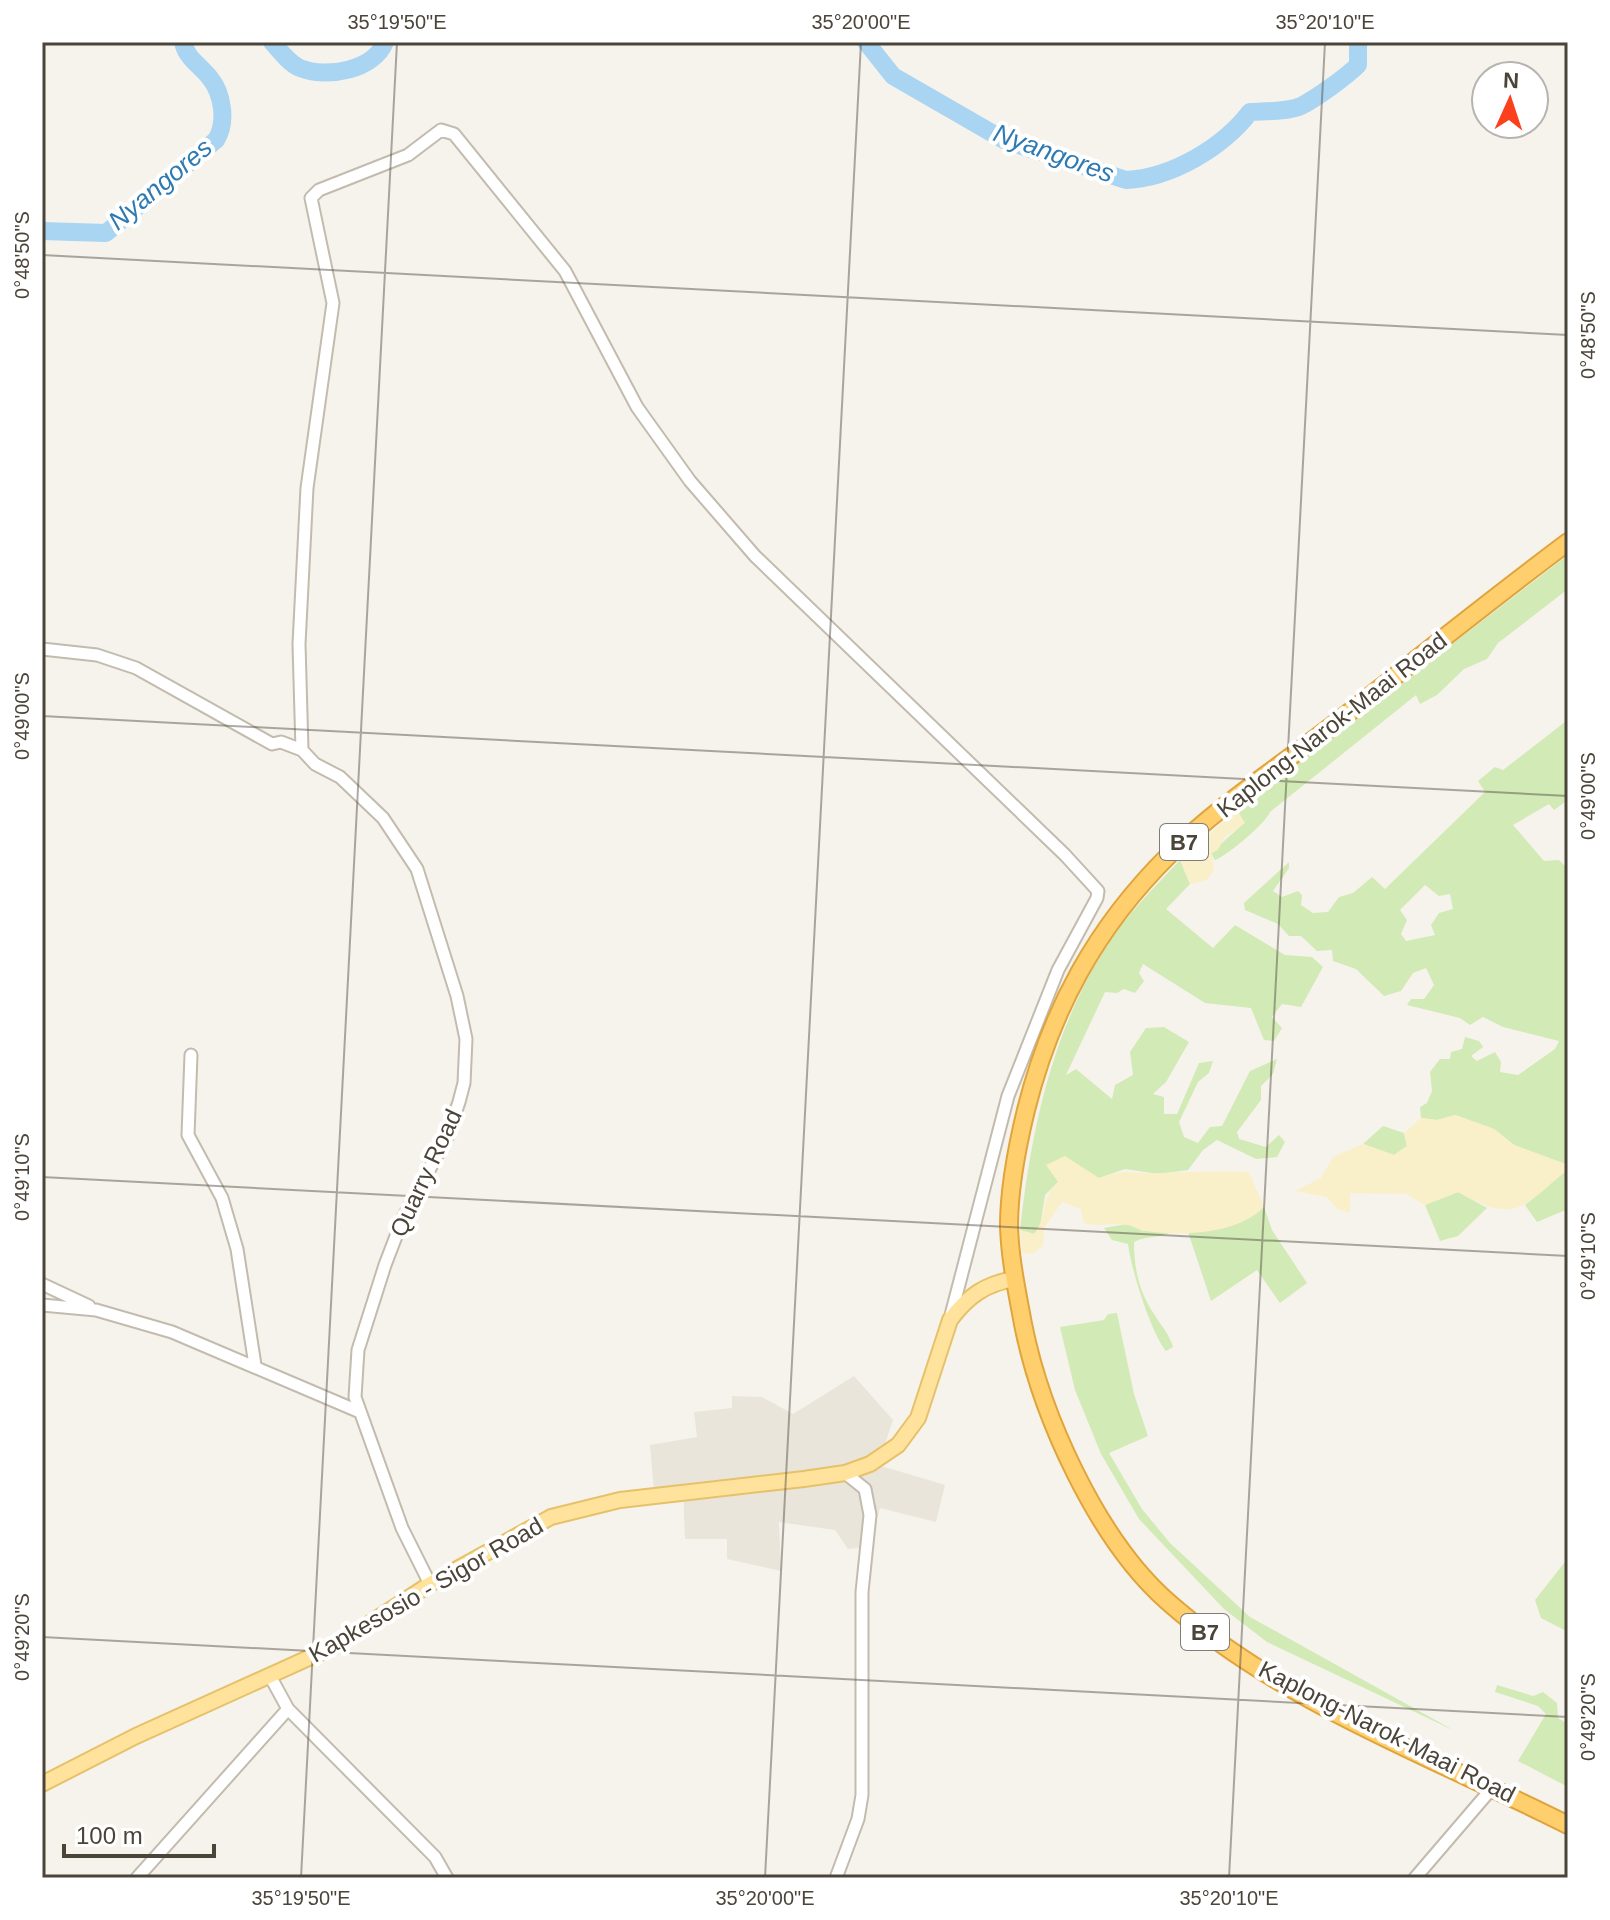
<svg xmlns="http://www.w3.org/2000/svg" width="1610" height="1920" font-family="Helvetica,sans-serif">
<rect width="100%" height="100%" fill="#f6f3ec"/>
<path fill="#eae5da" d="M854 1376 893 1420 878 1465 945 1485 936 1522 880 1508 869 1547 848 1549 835 1530 779 1522 781 1571 727 1559V1539H685L683 1488 654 1491 650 1445 697 1437 694 1412 732 1408V1396L762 1397 793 1414Z"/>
<path fill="#d2eab5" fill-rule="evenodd" d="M1568 555V589L1498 643 1487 659 1464 669 1437 695 1420 704 1416 695 1270 812C1266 823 1227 856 1215 860L1211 853 1244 823 1237 810Z
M1565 722 1568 728V800L1554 810 1549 804 1513 825 1544 861 1559 860 1568 869V1165L1514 1145 1494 1129 1455 1115 1437 1120 1421 1118 1420 1107 1427 1103 1432 1091 1430 1072 1440 1059H1450L1451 1052 1462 1049 1465 1037 1479 1041 1483 1047 1471 1056 1477 1061 1495 1052 1501 1062 1500 1072 1518 1075 1555 1049 1559 1041 1503 1027 1483 1017 1470 1025 1460 1018 1407 1005 1411 999H1424L1434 985 1426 968 1413 973 1401 991 1384 996 1356 969 1333 961 1332 950 1317 951 1301 936H1289L1278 924 1245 910 1244 903 1289 862V868L1273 891 1282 897 1298 891 1302 895 1301 905 1313 913 1328 912 1339 897 1353 893 1372 877 1385 889 1485 792 1478 781 1495 767 1503 770ZM1425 885 1439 896 1450 894 1453 909 1439 913 1431 925 1435 935 1406 941 1401 934 1407 920 1400 910Z
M1180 860 1190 884 1166 909 1213 948 1235 925 1285 955 1312 957 1323 967 1301 1007 1282 1004 1272 1017 1282 1028 1274 1041 1264 1040 1251 1008 1205 1003 1143 964 1139 973 1144 981 1135 993 1124 989 1117 993 1105 992 1066 1075 1076 1069 1112 1099 1115 1085 1133 1075 1130 1052 1146 1028 1164 1027 1189 1042 1166 1082 1153 1094 1164 1097V1114H1177L1199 1063 1213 1061 1209 1073 1198 1082 1179 1122 1184 1137 1198 1143 1210 1127 1222 1126 1250 1071 1277 1059 1273 1074 1261 1086V1100L1237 1132 1239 1139 1266 1147 1279 1135 1285 1142 1277 1157 1256 1159 1217 1140 1203 1150 1188 1170 1158 1174 1125 1169 1099 1178 1058 1182 1045 1195 1040 1227 1034 1234 1020 1230C1031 1132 1051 1035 1104 950 1125 916 1153 889 1180 860Z
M1383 1126 1404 1133 1407 1146 1394 1155 1363 1144Z
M1568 1169V1209L1537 1222 1525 1205Z
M1458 1192 1487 1208 1458 1236 1440 1241 1425 1205Z
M1264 1207 1272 1230 1307 1283 1280 1303 1257 1270 1211 1301 1188 1232C1215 1232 1244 1226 1264 1207Z
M1127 1224 1143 1231H1173C1160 1239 1147 1235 1134 1242 1134 1268 1139 1292 1154 1314 1161 1326 1169 1333 1173 1347L1166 1351C1151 1333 1131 1269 1128 1244L1112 1240 1104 1228Z
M1117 1313 1134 1394 1148 1436 1109 1453 1142 1509 1170 1543 1250 1617 1455 1731 1267 1642 1224 1609 1139 1519 1101 1454 1075 1390 1060 1327 1104 1320 1108 1314Z
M1568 1558V1632L1541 1618 1535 1600Z
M1497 1685 1533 1696 1543 1692 1557 1703 1558 1718 1568 1724V1787L1518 1761 1546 1714 1538 1706 1495 1692Z"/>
<path fill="#f9efc9" d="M1237 810 1245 823 1224 838 1218 850 1212 853 1214 870 1207 880 1190 884 1180 860Z
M1455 1115 1494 1129 1514 1145 1568 1165V1169C1521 1209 1517 1224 1458 1192L1425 1205 1406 1194 1350 1193V1213L1337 1209 1327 1197 1295 1191 1321 1178 1333 1157 1363 1144 1394 1155 1407 1146 1404 1133 1421 1118 1437 1120Z
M1065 1156 1099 1178C1131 1167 1132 1175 1161 1173 1191 1172 1219 1171 1249 1172L1264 1207C1235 1235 1183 1236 1145 1231 1139 1230 1134 1225 1127 1225 1113 1222 1103 1228 1084 1223L1081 1209 1062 1202 1044 1228 1043 1246 1032 1254 1022 1253 1020 1230 1034 1234C1048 1217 1039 1200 1058 1182L1046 1165Z"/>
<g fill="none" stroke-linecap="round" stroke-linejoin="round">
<path stroke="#a9d4f2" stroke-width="18" d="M272 42C279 50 290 64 300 68 327 79 374 70 385 42
M866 42 893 76 1004 140 1126 180C1172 178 1223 147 1250 112 1265 111 1287 112 1301 106 1315 99 1346 77 1358 65V42
M42 231 106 233 216 140C227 123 223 94 210 78 201 66 186 58 183 42"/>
<defs>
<path id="minor" d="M42 649 97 655 136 668 272 744 281 742 302 750
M191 1055 188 1135 222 1198 237 1249 255 1365
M42 1284 89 1306
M42 1305 96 1310 172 1332 360 1412
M430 1584 402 1528 355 1397 358 1350 385 1265 403 1218 447 1137 459 1102 464 1083 466 1039 457 996 417 869 383 818 340 777 315 764 302 750 299 644 307 488 333 303 311 198 319 190 408 155 441 130 454 134 565 271 637 407 690 481 755 556 1065 855 1098 891 1097 898 1058 970 1008 1096 950 1319
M270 1676 288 1709 435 1857 447 1878
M137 1878 288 1709
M836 1878 858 1819 862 1795V1592L870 1515 865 1489 845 1473
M1415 1878 1493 1787"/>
<path id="major" d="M42 1784 136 1736 335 1646 430 1584 551 1517 620 1500 804 1479 845 1473 870 1464 898 1445 918 1418 950 1320C968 1296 985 1284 1014 1279"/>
<path id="highway" d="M1568 542C1489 601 1411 664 1333 725 1279 767 1218 806 1170 854 1096 927 1051 1010 1026 1110 1017 1147 1009 1187 1009 1226 1010 1260 1017 1291 1023 1324 1041 1415 1097 1539 1167 1601 1281 1702 1433 1757 1568 1825"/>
</defs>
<use href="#minor" stroke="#c2bbae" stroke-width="15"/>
<use href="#major" stroke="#e6c16a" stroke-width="18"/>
<use href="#highway" stroke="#e0a43c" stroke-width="20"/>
<use href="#minor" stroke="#fff" stroke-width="11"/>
<use href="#major" stroke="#ffe39c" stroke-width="14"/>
<use href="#highway" stroke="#ffcf6e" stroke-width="16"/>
</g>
<path fill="none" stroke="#4b4439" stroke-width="2" stroke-opacity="0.45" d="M42 255 1568 335M42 716 1568 796M42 1177 1568 1256M42 1637 1568 1717M301 1878 397 42M765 1878 861 42M1229 1878 1325 42"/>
<g text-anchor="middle" stroke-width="8" stroke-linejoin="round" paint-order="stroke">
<g fill="#fff" stroke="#817c74" stroke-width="2">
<rect x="1160" y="824" width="48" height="36" rx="6"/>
<rect x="1181" y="1614" width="48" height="36" rx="6"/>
</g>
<g font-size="22" font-weight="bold" fill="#4b4439">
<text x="1184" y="850">B7</text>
<text x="1205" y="1640">B7</text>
</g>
<g font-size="24" fill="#4b4439" stroke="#fff">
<text transform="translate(1332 725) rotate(-38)" y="8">Kaplong-Narok-Maai Road</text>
<text transform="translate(426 1173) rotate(-65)" y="8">Quarry Road</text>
<text transform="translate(426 1590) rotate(-30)" y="8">Kapkesosio - Sigor Road</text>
<text transform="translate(1387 1732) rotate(27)" y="8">Kaplong-Narok-Maai Road</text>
</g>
<g font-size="26" font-style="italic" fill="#2e7ab2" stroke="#fff">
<text transform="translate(1054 153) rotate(20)" y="9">Nyangores</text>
<text transform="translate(160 184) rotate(-40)" y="9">Nyangores</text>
</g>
</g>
<rect width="1610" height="1920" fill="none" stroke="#ffffff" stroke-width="88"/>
<g transform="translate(1510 100) rotate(3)"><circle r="38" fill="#ffffff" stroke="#b7b4b0" stroke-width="2"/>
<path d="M0-6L14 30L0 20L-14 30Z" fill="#fc3f1d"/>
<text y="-12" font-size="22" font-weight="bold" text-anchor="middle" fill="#4b4439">N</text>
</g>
<path d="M64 1844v12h150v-12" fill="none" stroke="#4b4439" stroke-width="4"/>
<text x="76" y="1844" font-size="24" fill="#4b4439" stroke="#ffffff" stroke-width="6" paint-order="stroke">100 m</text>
<rect x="44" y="44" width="1522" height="1832" fill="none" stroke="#4b4439" stroke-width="3"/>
<g font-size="20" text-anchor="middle" fill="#4b4439">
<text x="397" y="29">35°19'50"E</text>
<text x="861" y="29">35°20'00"E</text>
<text x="1325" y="29">35°20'10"E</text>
<text transform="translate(22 255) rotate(-90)" y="7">0°48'50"S</text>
<text transform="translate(1588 335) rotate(-90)" y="7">0°48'50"S</text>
<text transform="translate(22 716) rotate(-90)" y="7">0°49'00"S</text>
<text transform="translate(1588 796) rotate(-90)" y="7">0°49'00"S</text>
<text transform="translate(22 1177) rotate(-90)" y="7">0°49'10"S</text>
<text transform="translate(1588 1256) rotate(-90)" y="7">0°49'10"S</text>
<text transform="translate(22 1637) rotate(-90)" y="7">0°49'20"S</text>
<text transform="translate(1588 1717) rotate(-90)" y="7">0°49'20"S</text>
<text x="301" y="1905">35°19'50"E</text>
<text x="765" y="1905">35°20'00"E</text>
<text x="1229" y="1905">35°20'10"E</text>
</g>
</svg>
